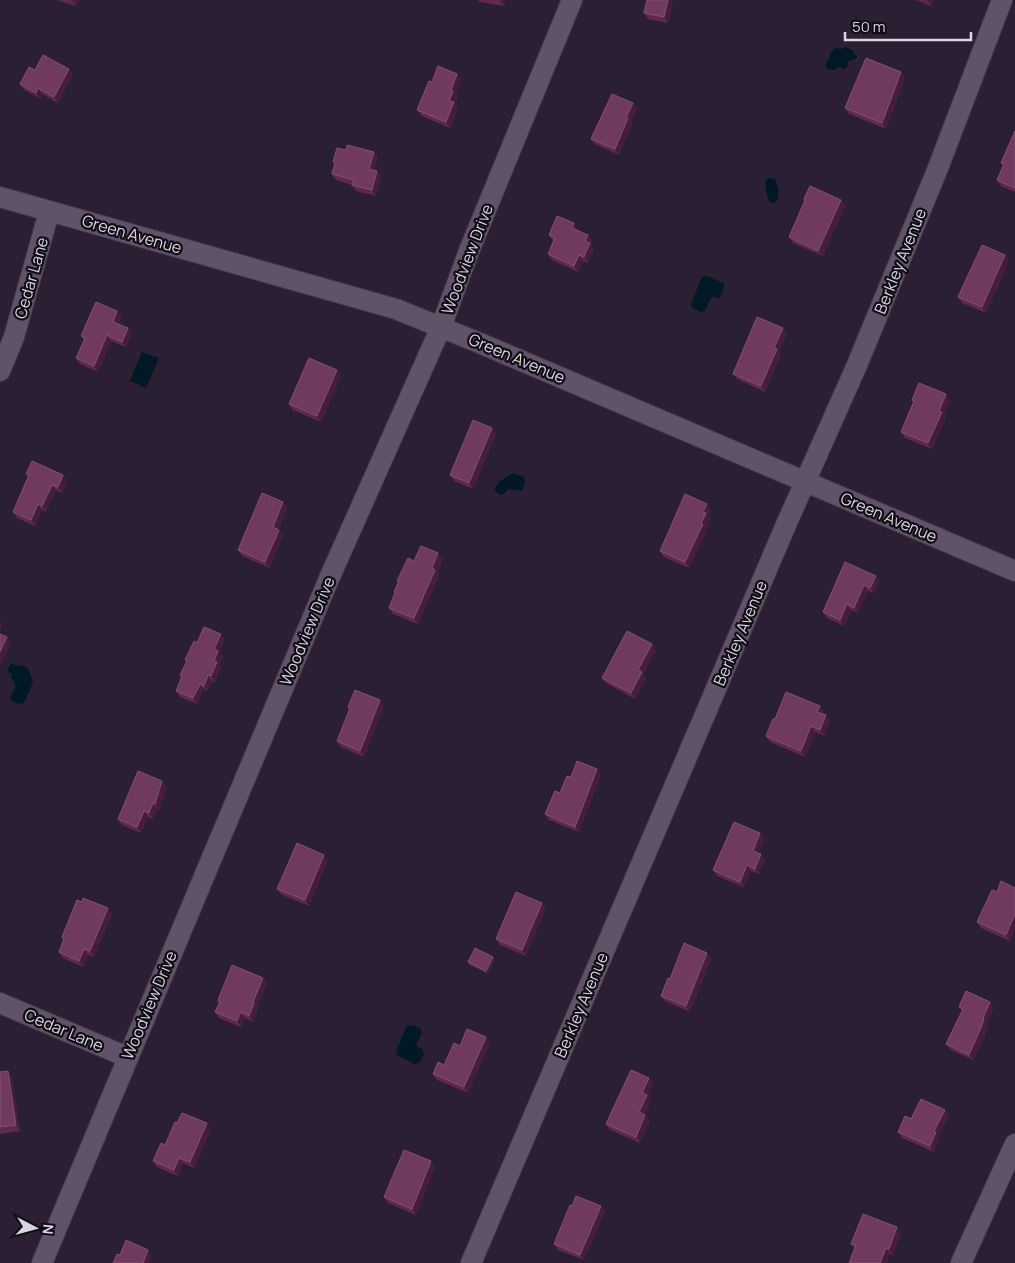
<svg xmlns="http://www.w3.org/2000/svg" width="1015" height="1263" font-family="Manrope,sans-serif">
<rect width="100%" height="100%" fill="#2b1f34"/>
<path fill="#011826" d="M846 47 853 51 854 54 856 55 857 57 855 59 847 62 848 65 845 69 839 67 834 70 827 69 825 66 832 51 835 48 841 49Z
M769 178 775 179C778 187 781 196 775 203H771C766 196 765 188 766 180Z
M707 276 725 284 719 299 712 296 705 311 701 312 692 308 691 304 702 277Z
M142 352 159 358 146 388 130 381Z
M513 473 524 477 525 482 522 491 508 489 504 494 500 495 494 490 499 482Z
M13 664 19 666 22 665 28 668 33 682 24 703 19 704 12 701 10 697 16 686 11 676 12 673H9L8 669 10 665Z
M411 1025 420 1028 422 1032 416 1046 422 1049 424 1054 420 1062 415 1064 398 1056 396 1051 407 1026Z"/>
<g fill="none" stroke-linecap="round" stroke-linejoin="round">
<defs>
<path id="minor" d="M0 197 396 309 482 344 1015 571
M0 371 14 337 49 212
M0 1003 127 1057
M42 1263 328 581 441 327 469 251 572 0
M471 1263 785 527 857 365 938 168 1002 0
M961 1263 1015 1144"/>
</defs>
<use href="#minor" stroke="#443a4b" stroke-width="22"/>
<use href="#minor" stroke="#5f5269" stroke-width="20"/>
</g>
<path fill="#62274c" d="M56 0H78L76 6Z
M478 0H505L504 6 479 2Z
M647 0H673L668 23 648 19 644 13Z
M916 0H933L931 6Z
M35 70 73 75 58 103 42 94 40 98 24 90 20 84Z
M457 74 461 80 456 94 458 97 455 103 458 108 450 128 422 116 417 110 432 82Z
M905 78 886 129 849 114 845 108Z
M633 103 637 109 631 122 632 124 619 155 595 144 591 139Z
M1015 131V192L1001 186 997 180 1003 166 1001 163Z
M378 158 374 170 377 171 381 177 376 196 356 191 352 185 336 180 332 174 335 165 333 162Z
M804 199 841 200 845 206 823 256 793 243 789 237 805 201Z
M574 223 578 229V230L592 240 591 244 594 249 588 263 583 261 578 272 552 260 548 254 553 241 549 235Z
M1005 255 1009 261 986 313 962 303 958 297Z
M122 317 118 324 128 328 132 334 126 347 111 341 98 372 80 364 76 358 84 340 81 336Z
M783 328 787 334 779 351 781 355 765 392 737 379 733 374Z
M341 376 321 422 293 410 289 404Z
M912 400H950L944 415 946 417 932 449 905 438 901 432 914 403Z
M492 428 496 434 473 489 454 481 450 475Z
M26 474 63 475 67 481 62 493 56 490 46 512 42 510 35 526 17 518 13 512 28 477Z
M283 502 287 508 278 530 283 536 270 568 242 556 238 550Z
M711 510 708 517 710 519 706 529 707 530 689 568 664 557 660 551Z
M443 559 437 572 439 576 418 624 393 614 389 608 395 594 394 592 398 582 397 581 414 561Z
M845 562 880 581 874 593 868 591 858 613 851 610 844 626 827 618 823 612Z
M225 640 219 653 223 657 219 665 221 668 215 682 212 681 208 691 204 689 197 704 180 697 176 691 182 678 180 675 186 662 185 660 197 643Z
M656 650 643 674 646 678 635 699 606 683 602 678Z
M384 706 364 757 341 747 337 741 350 709 348 707Z
M820 706 824 712 823 714 826 715 830 721 824 736 816 732 805 757 770 742 766 736 775 719Z
M597 769 601 775 579 832 549 820 545 814 571 777Z
M167 787 159 810 157 809 153 819 148 817 141 833 122 825 118 819Z
M760 833 764 839 758 853 765 860 759 874 751 871 744 887 717 876 713 870Z
M328 860 309 906 282 895 277 889Z
M1015 888V929L1010 941 981 928 977 922 997 892Z
M542 903 546 908 526 956 500 945 496 939Z
M112 914 94 957 88 955 83 967 63 958 59 952 64 940 62 937Z
M707 953 711 959 690 1012 665 1001 661 996 670 979Z
M493 957 495 960 488 974 470 965 468 962Z
M263 978 267 984 257 1007 258 1009 253 1022 245 1018 241 1027 219 1018 215 1012 219 1003 218 1001Z
M990 1002 994 1008 987 1023 988 1025 985 1036 973 1060 951 1050 946 1044 962 1011 959 1007Z
M486 1037 490 1043 468 1093 437 1080 433 1074 444 1065Z
M8 1071 12 1077 20 1131 0 1134V1072Z
M649 1078 653 1083 648 1096 651 1101 645 1115 650 1121 640 1143 610 1130 606 1124Z
M949 1116 939 1135 940 1138 934 1152 902 1138 898 1132 911 1119Z
M177 1123 211 1129 194 1168 183 1163 178 1176 157 1167 153 1161 165 1145Z
M435 1167 416 1215 388 1203 384 1197Z
M572 1206H601L605 1212 584 1260 558 1250 554 1244Z
M901 1233 893 1255 890 1254 854 1248 851 1244Z"/>
<path fill="#471c3c" d="M72 0H78L76 6Z
M500 0H505L504 6Z
M668 0H673L668 23 664 17Z
M927 0H933L931 6Z
M69 69 73 75 58 103 54 97Z
M901 72 905 78 886 129 882 123Z
M457 74 461 80 456 94 458 97 455 103 458 108 450 128 446 122 451 90Z
M38 88 42 94 40 98 36 93Z
M633 103 637 109 631 122 632 124 619 155 615 149Z
M374 152 378 158 373 175 369 169Z
M377 171 381 177 376 196 372 190Z
M841 200 845 206 823 256 818 251Z
M574 223 578 229 577 234 572 228Z
M588 235 592 240 591 244 594 249 588 263 584 257 585 241Z
M579 255 583 261 578 272 574 266Z
M1005 255 1009 261 986 313 982 307Z
M117 311 122 317 117 328 113 322Z
M128 328 132 334 126 347 122 342Z
M783 328 787 334 779 351 781 355 765 392 761 386 774 348Z
M107 335 111 341 98 372 94 366Z
M337 370 341 376 321 422 317 416Z
M946 394 950 400 944 415 946 417 932 449 928 443 939 411Z
M492 428 496 434 473 489 469 483Z
M63 475 67 481 62 493 58 487Z
M52 485 56 490 46 512 42 506Z
M283 502 287 508 277 533 273 527Z
M38 504 42 510 35 526 31 520Z
M707 504 711 510 708 517 710 519 706 529 707 530 689 568 685 562 701 524 703 512Z
M279 530 283 536 270 568 265 562Z
M438 553 443 559 437 572 439 576 418 624 414 618 432 568Z
M876 576 880 581 874 593 870 588Z
M864 585 868 591 858 613 854 608Z
M847 604 851 610 844 626 840 620Z
M0 621 3 624 0 631Z
M221 634 225 640 219 653 223 657 219 665 221 668 215 682 211 676 214 661V649Z
M7 637 11 643 0 667V652Z
M652 644 656 650 643 674 646 678 635 699 631 693 638 670Z
M208 675 212 681 208 691 204 686Z
M200 684 204 689 197 704 193 698Z
M380 700 384 706 364 757 360 751Z
M820 706 824 712 822 718 817 712Z
M826 715 830 721 824 736 820 730Z
M811 726 816 732 805 757 801 751Z
M597 769 601 775 579 832 575 827Z
M162 781 167 787 159 810 155 804Z
M153 803 157 809 153 819 149 813Z
M144 811 148 817 141 833 137 827Z
M760 833 764 839 757 856 753 851Z
M761 854 765 860 759 874 755 869Z
M324 855 328 860 309 906 305 900Z
M747 865 751 871 744 887 740 882Z
M542 903 546 908 526 956 522 950Z
M108 908 112 914 94 957 90 951Z
M1015 914V929L1010 941 1006 935Z
M84 949 88 955 83 967 79 961Z
M707 953 711 959 690 1012 686 1006Z
M493 957 495 960 488 974 486 971Z
M263 978 267 984 257 1007 258 1009 253 1022 249 1016 253 1002Z
M990 1002 994 1008 987 1023 988 1025 985 1036 973 1060 969 1055 983 1018Z
M241 1012 245 1018 241 1027 237 1021Z
M486 1037 490 1043 468 1093 464 1087Z
M8 1071 12 1077 20 1131 16 1125Z
M649 1078 653 1083 648 1096 651 1101 644 1118 639 1112 642 1093Z
M945 1110 949 1116 939 1135 940 1138 934 1152 930 1146 934 1131Z
M645 1115 650 1121 640 1143 636 1137Z
M207 1123 211 1129 194 1168 190 1162Z
M179 1158 183 1163 178 1176 174 1170Z
M431 1161 435 1167 416 1215 412 1209Z
M601 1206 605 1212 584 1260 580 1255Z
M897 1227 901 1233 893 1255 889 1249Z
M886 1248 890 1254 887 1263H880Z
M148 1250 152 1256 149 1263H143Z"/>
<path fill="#6f3a5c" stroke="#805271" d="M647 0H668L664 17 644 13Z
M43 55 69 69 54 97 38 88 36 93 20 84 29 67 35 70Z
M866 58 901 72 882 123 845 108Z
M438 66 457 74 451 90 453 91 449 101 454 102 446 122 417 110 429 81 432 82Z
M612 94 633 103 626 117 628 118 615 149 591 139Z
M1015 131V188L997 180 1004 164 1001 163Z
M347 145 374 152 369 169 377 171 372 190 352 185 354 180 332 174 335 163 333 162 337 148 346 150Z
M810 186 841 200 818 251 789 237 805 200 804 199Z
M557 216 574 223 572 228 588 235 585 241 590 243 584 257 579 255 574 266 548 254 555 238 549 235Z
M982 245 1005 255 982 307 958 297Z
M96 302 117 311 113 322 128 328 122 342 107 335 94 366 76 358 85 338 81 336Z
M757 317 783 328 774 348 777 349 761 386 733 374Z
M309 358 337 370 317 416 289 404Z
M919 383 946 394 939 411 942 412 928 443 901 432 914 401 912 400Z
M473 420 492 428 469 483 450 475Z
M32 461 63 475 58 487 52 485 42 506 38 504 31 520 13 512 29 475 26 474Z
M262 493 283 502 273 527 279 530 265 562 238 550Z
M685 494 707 504 703 512 706 513 701 524H703L685 562 660 551Z
M421 546 438 553 432 568 435 570 414 618 389 608 395 593 394 592 399 581H397L408 558 414 561Z
M845 562 876 576 870 588 864 585 854 608 847 604 840 620 823 612Z
M204 627 221 634 214 649 218 651 214 661 217 662 211 676 208 675 204 686 200 684 193 698 176 691 182 676 180 675 187 661 185 660 194 641 197 643Z
M627 631 652 644 638 670 642 672 631 693 602 678Z
M0 634 7 637 0 652Z
M355 690 380 700 360 751 337 741 350 708 348 707Z
M786 692 820 706 817 712 826 715 820 730 811 726 801 751 766 736 773 719H775Z
M577 761 597 769 575 827 545 814 555 791 560 793 567 776 571 777Z
M138 771 162 781 155 804 153 803 149 813 144 811 137 827 118 819Z
M734 822 760 833 753 851 761 854 755 869 747 865 740 882 713 870Z
M297 843 324 855 305 900 277 889Z
M1001 881 1015 888V914L1006 935 977 922 992 890 997 892Z
M516 892 542 903 522 950 496 939Z
M83 898 108 908 90 951 84 949 79 961 59 952 64 938 62 937 77 900 82 902Z
M684 943 707 953 686 1006 661 996 668 978 670 979Z
M475 948 493 957 486 971 468 962Z
M232 965 263 978 253 1002 254 1003 249 1016 241 1012 237 1021 215 1012 220 1002 218 1001 220 995Z
M966 991 990 1002 983 1018 984 1019 980 1030 969 1055 946 1044 963 1009 959 1007Z
M467 1029 486 1037 464 1087 433 1074 438 1062 444 1065 454 1043 460 1046Z
M631 1070 649 1078 642 1093 647 1095 639 1112 645 1115 636 1137 606 1124Z
M8 1071 16 1125 0 1127V1072Z
M921 1099 945 1110 934 1131 936 1132 930 1146 898 1132 905 1116 911 1119Z
M182 1113 207 1123 190 1162 179 1158 174 1170 153 1161 161 1143 165 1145 175 1122 177 1123Z
M404 1150 431 1161 412 1209 384 1197Z
M576 1196 601 1206 580 1255 554 1244 570 1205 572 1206Z
M863 1214 897 1227 889 1249 886 1248 880 1263H849L856 1245 851 1244Z
M126 1240 148 1250 143 1263H113L117 1254 120 1255Z"/>
<g text-anchor="middle" stroke-width="4.5" stroke-linejoin="round" paint-order="stroke">
<g font-size="16" fill="#dbd4e1" stroke="#110c15">
<text transform="translate(132 234) rotate(16)" y="6">Green Avenue</text>
<text transform="translate(467 259) rotate(-69)" y="6">Woodview Drive</text>
<text transform="translate(900 261) rotate(-68)" y="6">Berkley Avenue</text>
<text transform="translate(31 278) rotate(-74)" y="6">Cedar Lane</text>
<text transform="translate(517 358) rotate(23)" y="6">Green Avenue</text>
<text transform="translate(889 517) rotate(23)" y="6">Green Avenue</text>
<text transform="translate(307 631) rotate(-67)" y="6">Woodview Drive</text>
<text transform="translate(740 633) rotate(-67)" y="6">Berkley Avenue</text>
<text transform="translate(149 1005) rotate(-67)" y="6">Woodview Drive</text>
<text transform="translate(581 1005) rotate(-67)" y="6">Berkley Avenue</text>
<text transform="translate(64 1030) rotate(23)" y="6">Cedar Lane</text>
</g>
</g>
<g transform="translate(35 1228) rotate(96)" stroke="#110c15" stroke-width="4" paint-order="stroke">
<path d="M0-4L9 19L0 12L-9 19Z" fill="#dbd4e1"/>
<text y="-8" font-size="14" font-weight="bold" text-anchor="middle" fill="#dbd4e1">N</text>
</g>
<path d="M845 32v8h126v-8" fill="none" stroke="#dbd4e1" stroke-width="2.5"/>
<text x="852" y="32" font-size="15" fill="#dbd4e1" stroke="#110c15" stroke-width="4" paint-order="stroke">50 m</text>
</svg>
